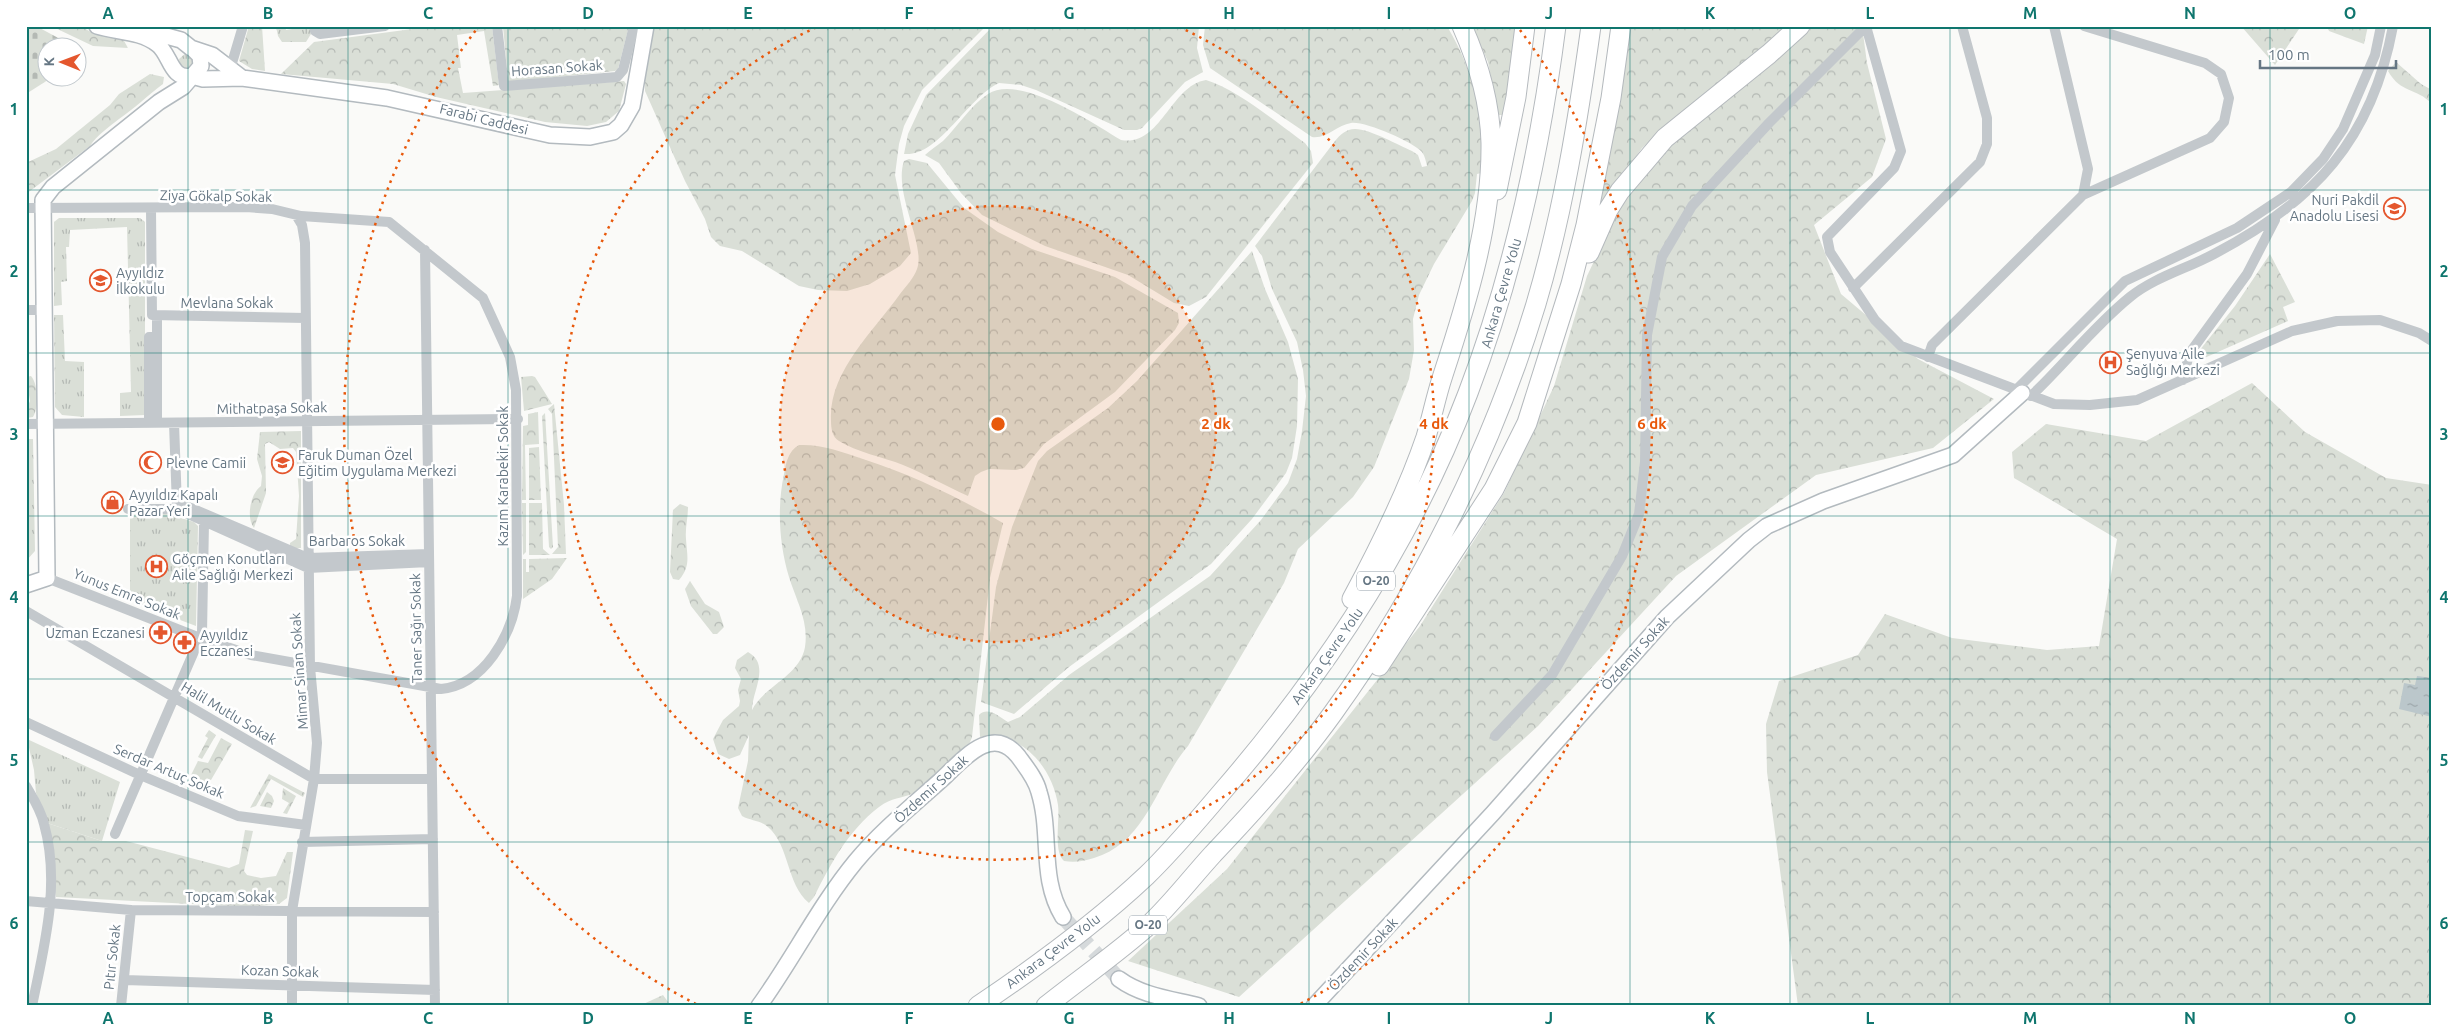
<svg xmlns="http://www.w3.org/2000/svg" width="2458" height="1032" font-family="Ubuntu,sans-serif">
<defs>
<pattern id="grass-tufts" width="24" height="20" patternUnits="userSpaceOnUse" patternTransform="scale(1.25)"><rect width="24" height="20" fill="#dadfd7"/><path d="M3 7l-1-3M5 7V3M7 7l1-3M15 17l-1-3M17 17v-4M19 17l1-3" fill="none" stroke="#b4b9b4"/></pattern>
<pattern id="forest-crowns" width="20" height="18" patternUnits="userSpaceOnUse" patternTransform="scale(1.25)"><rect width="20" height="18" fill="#dadfd7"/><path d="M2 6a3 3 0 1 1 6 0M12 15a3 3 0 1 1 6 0" fill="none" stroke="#b4b9b4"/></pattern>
<pattern id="cemetery-stones" width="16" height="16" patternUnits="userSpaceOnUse" patternTransform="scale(1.25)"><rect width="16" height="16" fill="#dadfd7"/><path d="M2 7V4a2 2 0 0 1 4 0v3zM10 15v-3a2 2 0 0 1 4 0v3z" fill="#b4b9b4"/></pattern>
<pattern id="water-ripples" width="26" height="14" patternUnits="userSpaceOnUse" patternTransform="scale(1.25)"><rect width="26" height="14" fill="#bbc7cb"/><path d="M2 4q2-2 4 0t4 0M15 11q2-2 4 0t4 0" fill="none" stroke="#9ca6aa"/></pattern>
</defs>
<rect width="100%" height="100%" fill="#fafaf8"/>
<path fill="url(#grass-tufts)" d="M276 26H285L286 30 310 26 311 34 306 42H282L278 36Z
M187 52 194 56 193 67 184 71 180 65 179 59Z
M59 218H140L145 222V415L120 416V393L131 392 127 227 70 230 69 247H66L67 281 61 282 62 305 54 306V222Z
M54 315H63L65 361 84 362V417L62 415 55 407Z
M26 439H33L35 551 26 561Z
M165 513 194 522 198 526 196 626 130 601V514Z
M27 739 120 782 102 841 47 823 36 793 34 770Z"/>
<path fill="url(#forest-crowns)" d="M51 26H80L91 32 123 39 128 48 93 46Z
M249 26H262L265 71 252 69 239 61Z
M435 26H492L499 85 493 86 484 31 457 35 461 68H458L463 93 624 81 626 84 619 111 606 122 587 126 545 122 436 97 393 84 281 74 314 42Z
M503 26H629L618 69 615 71 508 82Z
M653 26H986L922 90 904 126 899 144 895 175 911 253 900 266 870 284 847 291 818 290 799 286 742 251 720 246 711 237 705 219 685 181 645 91V69Z
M993 26H1199L1197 48 1203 72 1185 82 1142 128 1137 130H1124L1036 90 1021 85 999 83C966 99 939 157 904 154L908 134 926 95Z
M1205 26H1447C1478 79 1480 113 1485 172L1477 174 1475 193 1472 201 1434 264 1419 295 1413 319 1414 350 1409 379 1374 467 1353 497 1298 549 1284 583 1188 746C1156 783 1147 842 1094 858 1084 861 1075 863 1064 861 1053 852 1060 819 1058 805 1052 766 1021 731 980 737L979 715C988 706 999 717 1008 722L1020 717 1069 675 1210 576 1261 520 1288 483 1297 459 1302 431 1306 396 1303 370 1297 342 1272 289 1262 256 1255 246 1335 141C1340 135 1346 129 1355 129 1370 129 1398 145 1412 151L1418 155 1422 167 1427 166C1426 162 1425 156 1422 152 1413 142 1365 121 1351 123 1337 125 1327 139 1312 137L1210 68 1203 45Z
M1472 26H1521L1508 115H1498L1488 62Z
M1623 26H1790L1693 103 1642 148 1604 202 1597 197Z
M1813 26H1862L1867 63 1886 139 1872 177 1814 225 1841 294 1918 359 1994 399 1933 448 1816 475 1676 576 1538 726 1239 997 1128 961 1227 869 1420 626 1504 493 1554 386 1587 276 1626 194 1682 132 1772 65Z
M2241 26H2301L2275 65Z
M2327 26H2368L2364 44 2329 31Z
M2396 62 2421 84 2432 90V104C2416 87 2401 94 2388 71Z
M150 74 164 77 163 84C148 95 134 109 119 119 109 127 97 135 90 146L26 194V163L56 149 110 105 119 94Z
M1206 80C1237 89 1278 124 1305 143L1311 151 1313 163 1206 297 1189 306 1174 303 1128 275 1045 246 982 215 961 193 939 163 925 155C930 150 937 146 943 141 958 126 970 106 988 94 1019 73 1093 123 1121 140 1161 147 1170 86 1206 80Z
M909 159 927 163 964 208 998 232 1032 249 1115 277 1178 313 1179 323 1175 330 1115 392 1044 444 1024 468 1016 470 989 469 981 472 975 476 968 496C946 486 925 474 903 465 883 457 856 452 839 441 832 437 831 428 831 421 828 372 874 331 900 294 906 286 914 278 917 269 926 245 893 193 904 161Z
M1252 251 1265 289 1288 342 1298 379 1297 426 1292 458 1286 473 1252 519 1211 564 1069 667 1014 714 981 702 996 587 1012 527 1038 461 1047 451 1108 408 1137 381Z
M2270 254 2295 302 2283 307 2288 321 2202 359 2199 351 2235 306Z
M31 376C38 383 39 408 33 417L27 418 26 410 30 401 26 377Z
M532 376 535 377 552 404 524 411 521 377Z
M2252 383 2305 432 2386 478 2432 485V1006H1798L1767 772 1766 724 1779 681 1858 655 1885 614 1952 638 2047 650 2099 646 2117 539 2014 478 2012 452 2046 424 2146 441Z
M554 404 564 505 566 554H552L558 547 552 414 548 409Z
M538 412 539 444 525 445 526 500H522L523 426 528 425V414Z
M545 413 553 547 551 549 549 547 548 529 542 416Z
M301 431V548H290V543L296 539 299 496 296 452 293 448 280 449 269 442 265 444 266 493 254 528C246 518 250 494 261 486L262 476 257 459 260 432Z
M799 445C822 444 842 452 863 459 913 475 957 497 1003 523L990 578 972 737 969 745C962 755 924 788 914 793 901 799 892 797 879 807 848 831 831 863 814 897L809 903C786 884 790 846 768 827 760 820 751 821 742 816L738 808 748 761 749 735 740 755 729 759 718 754 713 739 723 720 739 706 740 701 738 690 741 679 735 668 737 660 748 652C771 665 752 691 752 710 764 686 800 676 805 647 809 621 796 600 789 577 779 544 777 507 784 474 786 463 788 451 799 445Z
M539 447 541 500H529V448Z
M522 503H526V552L523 555Z
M529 503H542L543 549 550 555H529Z
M680 504 688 507C688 518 685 528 686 539 687 556 691 566 679 580L673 579 670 572 673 510Z
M567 558 552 579 523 599V559H526V572H529V559Z
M690 581 705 604 719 612 724 627 717 634H713L691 606 685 589Z
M209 730 216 735 202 759 198 757 208 738 205 736Z
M221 738 232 744 211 780 205 784 190 777 198 761 208 763Z
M269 774 305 793 303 797 271 779 256 806 250 808Z
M283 788 296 796 287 814 283 813 289 803 282 799Z
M267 792 272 796 274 801 271 808 260 806Z
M47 823 102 841H126L229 868 239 864 245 830 253 831 244 871 247 875 261 878 276 876 287 852H293L287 898 279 904 249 907 56 897Z
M663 995 671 1006H639Z"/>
<path fill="url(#cemetery-stones)" d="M26 26H36L75 47 48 48V78H51L26 94Z"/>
<path fill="url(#water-ripples)" d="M2417 676 2432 678V717L2399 709 2404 683 2415 685Z"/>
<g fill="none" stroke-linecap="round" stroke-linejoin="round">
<path stroke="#d5d9db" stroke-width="15" stroke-dasharray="15 8" stroke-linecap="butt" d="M1063 917 1119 979"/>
<defs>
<path id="secondary" d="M97 26C116 32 141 31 157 44 171 54 170 80 191 76
M120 31 159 34 181 40 191 48 212 55 242 78
M192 76 203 79 242 78 387 98 550 135 590 137 613 132 621 125 632 106 646 26
M26 585 47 578 43 200 53 187 159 102 183 87 201 66 200 56 193 49
M1119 979C1142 996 1172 999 1199 1006
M759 1006C793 959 819 906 856 861 881 831 912 806 941 780 962 761 991 723 1018 756 1026 767 1036 779 1039 792 1052 834 1039 878 1063 917
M1314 1006 1493 813 1667 617 1749 540 1767 526 1823 501 1953 455 2022 393"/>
<path id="highway" d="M1497 190 1516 97 1525 26
M1589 253 1608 210 1620 191 1665 138 1769 54 1800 26
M1352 599C1380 547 1407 493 1426 437 1432 417 1436 396 1443 375 1467 302 1492 221 1491 143 1490 102 1479 64 1462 26
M1379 666 1494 489 1527 423 1571 284 1586 225 1611 98 1621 26
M978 1006C1036 967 1095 924 1146 876 1173 850 1197 821 1221 793 1324 674 1412 541 1468 393 1513 275 1540 151 1556 26
M1046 1006C1081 978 1118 953 1151 923 1173 902 1192 877 1213 854 1256 809 1297 763 1333 713 1421 591 1492 449 1536 304 1563 213 1578 120 1591 26"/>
</defs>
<use href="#secondary" stroke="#b3babf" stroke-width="18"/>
<use href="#highway" stroke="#b4b9bd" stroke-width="21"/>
<path stroke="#c3c8cc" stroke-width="10" d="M314 26 315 31 320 34 385 26
M497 26 504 86 617 77 623 70 634 26
M1866 26 1901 151 1894 168 1827 237 1830 252 1875 320 1901 346 2054 404 2090 405 2137 400 2292 331 2337 321 2380 320 2419 333 2432 341
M229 73 243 26
M2083 195 2210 138 2224 122 2229 98 2221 74 2205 63 2084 26
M26 208 246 207 272 209 301 216 389 222 483 298 510 357 516 390 517 596C512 635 484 685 441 689L251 655 200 638 47 578
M151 209 152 315 305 318
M425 250 435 1006
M1853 288 1980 162 1987 144V118L1962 26
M26 310H43
M1928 357 1932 345 2083 195 2088 169 2054 26
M2183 380 2189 354 2247 274 2275 220
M2016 390 2125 281 2237 228 2291 192 2323 159 2343 129 2375 55 2381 26
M2031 396C2065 364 2094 326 2130 297 2155 277 2186 269 2214 254 2314 202 2372 140 2393 26
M149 423V337H157
M157 423V317
M174 423 177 507
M26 424 518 419
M177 502 308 558 429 554
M128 509H177L308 568 429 562
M26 611 314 779H432
M26 722 140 775 238 816 306 825
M1495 736 1552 675 1622 556 1639 514 1645 462 1647 335 1662 257 1692 206 1769 123 1866 26
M26 786C33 798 41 810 44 824 61 884 44 947 32 1006
M115 834 202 633 204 522
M302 842 433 839
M26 901 131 910 434 912
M125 980 435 990
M121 1006 131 910
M292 1006V911L314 779 317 743 310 667 305 243 302 225 296 215"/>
<use href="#secondary" stroke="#fff" stroke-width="15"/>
<use href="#highway" stroke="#fff" stroke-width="19"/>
</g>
<path fill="none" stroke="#0f766e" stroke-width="1" stroke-opacity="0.55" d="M188 26V1006M348 26V1006M508 26V1006M668 26V1006M828 26V1006M989 26V1006M1149 26V1006M1309 26V1006M1469 26V1006M1630 26V1006M1790 26V1006M1950 26V1006M2110 26V1006M2270 26V1006M26 190H2432M26 353H2432M26 516H2432M26 679H2432M26 842H2432"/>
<circle cx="998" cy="424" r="218" fill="#e8590c" fill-opacity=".12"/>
<g fill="none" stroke="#e8590c" stroke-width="2.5" stroke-dasharray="2.5 5">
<circle cx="998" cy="424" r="218"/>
<path d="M1179 27A436 436 0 1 1 817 27"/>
<path d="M696 1004A654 654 0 0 1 476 30M1520 30A654 654 0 0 1 1300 1004"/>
</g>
<defs>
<symbol id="school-ring" viewBox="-11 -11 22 22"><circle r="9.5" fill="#fff" stroke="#e4572e" stroke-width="1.5"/><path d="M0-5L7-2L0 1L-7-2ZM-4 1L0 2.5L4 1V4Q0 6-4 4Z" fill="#e4572e"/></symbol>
<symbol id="hospital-ring" viewBox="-11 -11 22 22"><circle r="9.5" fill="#fff" stroke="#e4572e" stroke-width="1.5"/><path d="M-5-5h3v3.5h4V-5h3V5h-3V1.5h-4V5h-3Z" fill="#e4572e"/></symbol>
<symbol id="mosque-ring" viewBox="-11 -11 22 22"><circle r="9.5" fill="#fff" stroke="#e4572e" stroke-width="1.5"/><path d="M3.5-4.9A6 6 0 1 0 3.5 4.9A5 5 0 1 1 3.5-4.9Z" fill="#e4572e"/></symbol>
<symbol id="shop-ring" viewBox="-11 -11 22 22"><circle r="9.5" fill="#fff" stroke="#e4572e" stroke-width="1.5"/><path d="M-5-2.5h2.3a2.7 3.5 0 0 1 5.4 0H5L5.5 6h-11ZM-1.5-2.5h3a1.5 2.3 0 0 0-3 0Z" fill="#e4572e"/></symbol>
<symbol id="pharmacy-ring" viewBox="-11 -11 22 22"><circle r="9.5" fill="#fff" stroke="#e4572e" stroke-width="1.5"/><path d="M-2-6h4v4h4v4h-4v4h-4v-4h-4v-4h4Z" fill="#e4572e"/></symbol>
</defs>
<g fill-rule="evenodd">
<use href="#school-ring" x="2382" y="196" width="25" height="25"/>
<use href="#school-ring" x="88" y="268" width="25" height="25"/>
<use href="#hospital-ring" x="2098" y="350" width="25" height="25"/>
<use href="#mosque-ring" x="138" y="450" width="25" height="25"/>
<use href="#school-ring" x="270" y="450" width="25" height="25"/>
<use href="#shop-ring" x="100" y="490" width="25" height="25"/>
<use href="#hospital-ring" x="144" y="554" width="25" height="25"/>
<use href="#pharmacy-ring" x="148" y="620" width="25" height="25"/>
<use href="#pharmacy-ring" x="172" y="630" width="25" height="25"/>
</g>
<g text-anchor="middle" stroke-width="5" stroke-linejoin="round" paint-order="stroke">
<g fill="#fff" stroke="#939fa8" stroke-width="1">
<rect x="1357" y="571.5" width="38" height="19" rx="4"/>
<rect x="1129" y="915.5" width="38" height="19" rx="4"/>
</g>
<g font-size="12" font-weight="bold" fill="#657683">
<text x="1376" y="585">O-20</text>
<text x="1148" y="929">O-20</text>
</g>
<g font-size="14" fill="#657683" stroke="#fff">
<text transform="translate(557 68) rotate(-4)" y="5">Horasan Sokak</text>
<text transform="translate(484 119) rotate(14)" y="5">Farabi Caddesi</text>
<text transform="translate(216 196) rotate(1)" y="5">Ziya Gökalp Sokak</text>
<text transform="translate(1501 293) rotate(-74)" y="5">Ankara Çevre Yolu</text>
<text x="227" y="308">Mevlana Sokak</text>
<text transform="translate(272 408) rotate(-1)" y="5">Mithatpaşa Sokak</text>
<text transform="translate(503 476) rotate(-90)" y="5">Kazım Karabekir Sokak</text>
<text x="357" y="546">Barbaros Sokak</text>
<text transform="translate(127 594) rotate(22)" y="5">Yunus Emre Sokak</text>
<text transform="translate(416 628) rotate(-91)" y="5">Taner Sağır Sokak</text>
<text transform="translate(1635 653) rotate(-48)" y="5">Özdemir Sokak</text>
<text transform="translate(1327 656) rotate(-55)" y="5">Ankara Çevre Yolu</text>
<text transform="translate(299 671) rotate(-94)" y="5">Mimar Sinan Sokak</text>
<text transform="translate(229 713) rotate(31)" y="5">Halil Mutlu Sokak</text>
<text transform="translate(169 771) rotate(23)" y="5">Serdar Artuç Sokak</text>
<text transform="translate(931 789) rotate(-42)" y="5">Özdemir Sokak</text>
<text x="230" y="902">Topçam Sokak</text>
<text transform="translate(1053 951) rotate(-37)" y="5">Ankara Çevre Yolu</text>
<text transform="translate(1363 954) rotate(-47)" y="5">Özdemir Sokak</text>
<text transform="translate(112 957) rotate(-84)" y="5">Pıtır Sokak</text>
<text transform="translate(280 971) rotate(2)" y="5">Kozan Sokak</text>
</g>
<g font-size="14" fill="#657683" stroke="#fff" text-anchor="start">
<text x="2379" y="205" text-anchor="end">Nuri Pakdil<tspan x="2379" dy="16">Anadolu Lisesi</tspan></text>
<text x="116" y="278">Ayyıldız<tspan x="116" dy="16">İlkokulu</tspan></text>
<text x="2126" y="359">Şenyuva Aile<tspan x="2126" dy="16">Sağlığı Merkezi</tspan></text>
<text x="298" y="460">Faruk Duman Özel<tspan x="298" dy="16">Eğitim Uygulama Merkezi</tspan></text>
<text x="166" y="468">Plevne Camii</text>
<text x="129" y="500">Ayyıldız Kapalı<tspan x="129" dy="16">Pazar Yeri</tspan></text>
<text x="172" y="564">Göçmen Konutları<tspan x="172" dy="16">Aile Sağlığı Merkezi</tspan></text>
<text x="145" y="638" text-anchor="end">Uzman Eczanesi</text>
<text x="200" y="640">Ayyıldız<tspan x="200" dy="16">Eczanesi</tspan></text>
</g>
</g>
<circle cx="998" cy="424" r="8" fill="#e8590c" stroke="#fff" stroke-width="2.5"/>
<g font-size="15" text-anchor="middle" font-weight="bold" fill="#e8590c" stroke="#fff" stroke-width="5" stroke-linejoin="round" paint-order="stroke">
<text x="1216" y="429">2 dk</text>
<text x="1434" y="429">4 dk</text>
<text x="1652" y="429">6 dk</text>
</g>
<rect width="2458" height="1032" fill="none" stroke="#ffffff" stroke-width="55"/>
<g transform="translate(62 62) rotate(271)"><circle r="24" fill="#ffffff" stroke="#c1c8cd"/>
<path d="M0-4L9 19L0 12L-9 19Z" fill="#e4572e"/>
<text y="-8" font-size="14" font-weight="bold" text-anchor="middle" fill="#657683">K</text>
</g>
<path d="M2260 60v8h136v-8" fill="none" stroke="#657683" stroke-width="2.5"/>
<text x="2268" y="60" font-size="15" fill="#657683" stroke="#ffffff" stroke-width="4" paint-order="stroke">100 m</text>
<rect x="28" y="28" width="2402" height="976" fill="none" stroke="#0f766e" stroke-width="2"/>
<g font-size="16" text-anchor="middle" font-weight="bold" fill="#0f766e">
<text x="108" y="19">A</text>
<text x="268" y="19">B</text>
<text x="428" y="19">C</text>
<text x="588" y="19">D</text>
<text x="748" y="19">E</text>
<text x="909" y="19">F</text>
<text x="1069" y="19">G</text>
<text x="1229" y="19">H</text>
<text x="1389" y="19">I</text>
<text x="1549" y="19">J</text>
<text x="1710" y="19">K</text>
<text x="1870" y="19">L</text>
<text x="2030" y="19">M</text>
<text x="2190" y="19">N</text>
<text x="2350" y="19">O</text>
<text x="14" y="115">1</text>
<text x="2444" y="115">1</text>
<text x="14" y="277">2</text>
<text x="2444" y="277">2</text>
<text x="14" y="440">3</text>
<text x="2444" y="440">3</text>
<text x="14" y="603">4</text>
<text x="2444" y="603">4</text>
<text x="14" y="766">5</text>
<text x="2444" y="766">5</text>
<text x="14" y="929">6</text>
<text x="2444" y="929">6</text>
<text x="108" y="1024">A</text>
<text x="268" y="1024">B</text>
<text x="428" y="1024">C</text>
<text x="588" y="1024">D</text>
<text x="748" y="1024">E</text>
<text x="909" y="1024">F</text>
<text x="1069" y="1024">G</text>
<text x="1229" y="1024">H</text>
<text x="1389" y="1024">I</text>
<text x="1549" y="1024">J</text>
<text x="1710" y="1024">K</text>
<text x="1870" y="1024">L</text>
<text x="2030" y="1024">M</text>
<text x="2190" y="1024">N</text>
<text x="2350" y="1024">O</text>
</g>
</svg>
